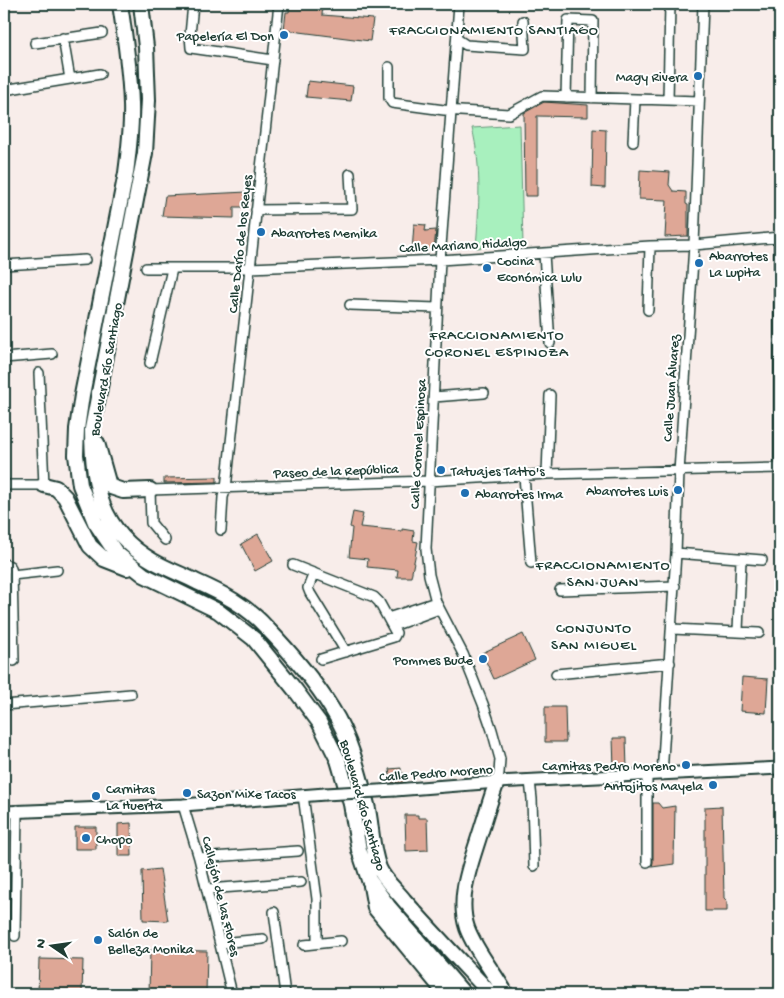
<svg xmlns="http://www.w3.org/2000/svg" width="784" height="998" font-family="'Gochi Hand',sans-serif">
<rect width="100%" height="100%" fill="#f8edea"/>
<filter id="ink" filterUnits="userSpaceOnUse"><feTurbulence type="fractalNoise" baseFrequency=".02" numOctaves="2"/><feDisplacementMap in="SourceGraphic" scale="10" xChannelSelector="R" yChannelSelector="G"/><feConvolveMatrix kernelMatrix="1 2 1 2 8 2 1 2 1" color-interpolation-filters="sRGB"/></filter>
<g filter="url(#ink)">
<path fill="#a8f0be" stroke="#649679" d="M520 125 523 245 476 248C479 208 482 167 472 128Z
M4 572H12L13 642 4 640Z"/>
<path fill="#dea796" stroke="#1f3d34" d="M290 4H323L322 15 373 19 370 41 284 30 286 12H289Z
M308 81 353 86 351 101 306 97Z
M544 102 588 105V117L537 116V196H525L524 113Z
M593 129 606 130 605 188 592 187Z
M640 170 670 172 669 185 673 191 686 192V204L688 205V236L665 237 667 200 639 199Z
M247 192 246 207H234V218L162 216 165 196Z
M414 224 426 225 425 231 436 230 434 250 412 252Z
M217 477V482L164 483V478Z
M353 512 363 514 360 527 402 531V529L414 531 413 541 418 542 411 577H397L398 570 367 567 368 559 349 557 352 528 350 527Z
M258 534 273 561 255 571 241 544Z
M523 634 535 660 494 679 482 653Z
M742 677 768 679 766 713 740 711Z
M545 707H565L566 742H545Z
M613 738H626L627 768 614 769Z
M401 768V773H404L405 782 391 783 389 769Z
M653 803H658L662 808 675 806 674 864 652 867 653 862Z
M722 806 724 898 727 901V911H705V807Z
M405 815H418V818H427L428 850 406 851Z
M131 823 132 856H118V824Z
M75 827H96V849H75Z
M160 869 168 921 143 920 142 871Z
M150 950 207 951 206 994H149Z
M39 959 83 960 82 994H38Z"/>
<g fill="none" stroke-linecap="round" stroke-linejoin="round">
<defs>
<path id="minor" d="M193 4 190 35 191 48 273 60
M459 4 440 260 426 549 429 575 436 602 463 654 483 704 492 730 500 759 499 773 497 782
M63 38 70 79
M457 39 466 45 525 49 523 21
M35 43 102 33
M389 67V98L392 103 444 110 509 114 542 96 699 101
M4 90 100 74
M566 97 568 20 593 21 592 98
M668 100 670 4
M633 142 635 99
M256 210 352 209 350 174
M779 237V468
M544 254 550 343
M4 265 85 260
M146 268H250L440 260 650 246 694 245 780 237
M350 305 437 308
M648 310 650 246
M4 358 52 354
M150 363 172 269
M434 397 484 393
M547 474 550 395
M524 476 531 563
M4 485H44L39 373
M221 530 223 497 226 488 279 4
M165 540 151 523 150 490 429 481 547 474 780 468
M676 553 762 560
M4 564 10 566 12 572 14 661
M293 565 374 597 379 602 396 633 394 637 321 659
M314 573 308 588 310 593 346 652
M12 575 57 570
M560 590 675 586
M388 618 436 602
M393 626 439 609
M672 629 759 633
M738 631 741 559
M556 674 670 663
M4 705 131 694
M662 775 676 553 679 472 694 245 703 4
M530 781 532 799 534 866
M303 795 317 899V943
M183 805 199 858 232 994
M199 858 298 851
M647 862V775
M207 889 301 882
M274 912 285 994
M15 936 17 810
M220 943 263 939
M304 945 341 941"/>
<path id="tertiary" d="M395 790 497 782 780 768
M4 812 183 805 325 794"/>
<path id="primary" d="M120 4C125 37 130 70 131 104 132 127 129 150 126 173L82 395 77 429 76 455 80 485 95 522 116 553 144 575 218 611 254 639 296 691 319 722 338 760 351 804 359 850 369 880 388 906 464 994
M141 4 146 47 148 100 145 153 92 429C92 484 100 531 153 561 167 569 183 575 197 582 222 593 247 606 266 627 290 652 314 680 332 709 350 737 359 773 367 805 372 825 371 848 379 868 384 880 396 890 404 900 432 932 462 963 491 994
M97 443 108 482 111 487 123 491 150 490
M44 485 56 488 65 497 90 546 104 559 127 568
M497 782C490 800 485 819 479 837 470 866 457 898 467 928 476 952 494 972 506 994
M371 886 375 908 446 994"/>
</defs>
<use href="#minor" stroke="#1f3d34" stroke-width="12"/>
<use href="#tertiary" stroke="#1f3d34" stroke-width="15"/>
<use href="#primary" stroke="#1f3d34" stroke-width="18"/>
<use href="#minor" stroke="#fff" stroke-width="9"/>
<use href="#tertiary" stroke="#fff" stroke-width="11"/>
<use href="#primary" stroke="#fff" stroke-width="14"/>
<defs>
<path id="tertiary-bridge" d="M325 794 395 790"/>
</defs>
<use href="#tertiary-bridge" stroke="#1f3d34" stroke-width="15" stroke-linecap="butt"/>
<use href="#tertiary-bridge" stroke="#fff" stroke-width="11"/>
</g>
</g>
<g fill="#1f6fb2" stroke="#fff" stroke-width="2">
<circle cx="284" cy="35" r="5"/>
<circle cx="698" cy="76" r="5"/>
<circle cx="261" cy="232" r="5"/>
<circle cx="699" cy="263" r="5"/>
<circle cx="487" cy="268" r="5"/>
<circle cx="441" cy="470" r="5"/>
<circle cx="678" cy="490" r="5"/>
<circle cx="465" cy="493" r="5"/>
<circle cx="483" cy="659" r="5"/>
<circle cx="686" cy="765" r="5"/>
<circle cx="713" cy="785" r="5"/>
<circle cx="187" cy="793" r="5"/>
<circle cx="96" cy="796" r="5"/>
<circle cx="86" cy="838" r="5"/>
<circle cx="98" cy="940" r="5"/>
</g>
<g text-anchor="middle" stroke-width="4" stroke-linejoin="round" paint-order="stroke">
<g font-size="14" fill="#1f3d34" stroke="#fff" text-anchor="start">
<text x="274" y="40" text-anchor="end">Papelería El Don</text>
<text x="688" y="81" text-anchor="end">Magy Rivera</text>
<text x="271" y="237">Abarrotes Memika</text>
<text x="709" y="260">Abarrotes<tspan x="709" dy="16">La Lupita</tspan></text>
<text x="497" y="265">Cocina<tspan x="497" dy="16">Económica Lulu</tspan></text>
<text x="451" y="475">Tatuajes Tatto's</text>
<text x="668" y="495" text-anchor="end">Abarrotes Luis</text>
<text x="475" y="498">Abarrotes Irma</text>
<text x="473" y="664" text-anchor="end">Pommes Bude</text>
<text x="676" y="770" text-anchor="end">Carnitas Pedro Moreno</text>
<text x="703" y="790" text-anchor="end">Antojitos Mayela</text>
<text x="106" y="793">Carnitas<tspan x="106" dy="16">La Huerta</tspan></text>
<text x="197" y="798">Sazon Mixe Tacos</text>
<text x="96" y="843">Chopo</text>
<text x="108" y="937">Salón de<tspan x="108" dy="16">Belleza Monika</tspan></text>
</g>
<g font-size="14" fill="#1f3d34" stroke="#fff">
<text transform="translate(239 244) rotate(-84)" y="5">Calle Darío de los Reyes</text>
<text transform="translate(463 244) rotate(-3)" y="5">Calle Mariano Hidalgo</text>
<text transform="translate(105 369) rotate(-80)" y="5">Boulevard Río Santiago</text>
<text transform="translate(670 388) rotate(-86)" y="5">Calle Juan Álvarez</text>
<text transform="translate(417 444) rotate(-87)" y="5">Calle Coronel Espinosa</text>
<text transform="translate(336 470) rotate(-2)" y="5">Paseo de la República</text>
<text transform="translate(436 772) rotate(-4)" y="5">Calle Pedro Moreno</text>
<text transform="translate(364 805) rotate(74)" y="5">Boulevard Río Santiago</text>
<text transform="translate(222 896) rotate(76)" y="5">Callejón de las Flores</text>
</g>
<g font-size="15" letter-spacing="1" fill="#1f3d34" stroke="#fff">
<text x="494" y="34">FRACCIONAMIENTO SANTIAGO</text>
<text x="497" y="339">FRACCIONAMIENTO<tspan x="497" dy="17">CORONEL ESPINOZA</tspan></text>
<text x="603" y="569">FRACCIONAMIENTO<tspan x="603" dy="17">SAN JUAN</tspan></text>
<text x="594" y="632">CONJUNTO<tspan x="594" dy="17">SAN MIGUEL</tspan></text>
</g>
</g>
<rect width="784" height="998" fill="none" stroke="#fff" stroke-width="20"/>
<rect x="10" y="10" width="764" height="978" fill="none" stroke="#1f3d34" stroke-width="2" filter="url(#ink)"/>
<g transform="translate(52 946) rotate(283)" stroke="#ffffff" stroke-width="4" paint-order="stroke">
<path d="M0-4L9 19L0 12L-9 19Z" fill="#1f3d34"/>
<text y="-8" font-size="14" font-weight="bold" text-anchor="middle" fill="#1f3d34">N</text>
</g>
</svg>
